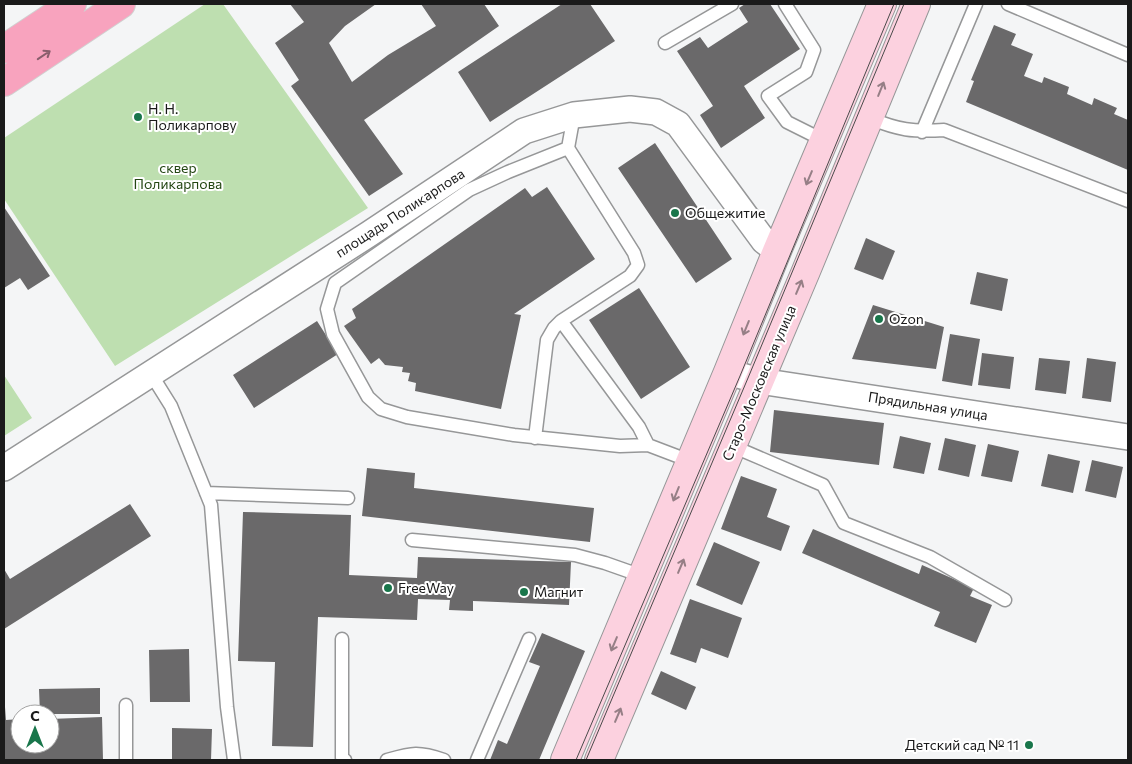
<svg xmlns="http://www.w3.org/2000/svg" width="1132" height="764" font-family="Commissioner,sans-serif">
<rect width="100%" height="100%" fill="#f4f5f6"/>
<path fill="#bedfb0" d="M205 4H223L368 208 115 366 4 199V138Z
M4 375 32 418 4 436Z"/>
<path fill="#6a696a" d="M290 4H376L345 26 329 43 352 82 388 55 436 26 421 4H484L499 26 364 120 403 174 369 196 291 86 299 80 275 43 304 22Z
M562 4H590L615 41 490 122 458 72Z
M745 4H770L800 49 744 86 765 118 721 148 700 115 713 106 677 51 700 37 708 48 748 22 739 8Z
M994 25 1016 34 1011 45 1033 54 1024 76 1042 83 1044 77 1069 87 1067 94 1092 105 1094 98 1117 108 1114 114 1128 120V170L966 102 974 81 971 80Z
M655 143 732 259 696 283 618 168Z
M547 187 595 259 514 314 521 315 501 409 415 391 416 383 408 381 410 373 402 372 403 367 385 365 379 358 371 364 344 326 356 318 352 309 525 188 532 197Z
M4 207 50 276 28 290 20 278 4 288Z
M866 238 895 251 883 280 854 269Z
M977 272 1008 279 1002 311 970 304Z
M639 288 690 367 641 399 589 320Z
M873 305 944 327 936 369 852 359Z
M317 321 338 354 254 408 233 375Z
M950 334 980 339 972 386 942 381Z
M982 353 1014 357 1010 389 978 385Z
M1039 358 1070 361 1066 394 1035 390Z
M1087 358 1116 362 1111 402 1082 398Z
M774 410 884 423 879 465 770 452Z
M900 436 931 443 924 474 893 468Z
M945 438 976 445 969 477 938 470Z
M988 444 1019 451 1012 482 981 476Z
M1048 454 1080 461 1073 493 1041 486Z
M1092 460 1123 467 1116 498 1085 491Z
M367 468 415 473 414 488 594 508 590 542 362 516Z
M741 476 777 489 767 517 790 526 781 551 721 529Z
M130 504 151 536 4 629V569L10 579Z
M243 512 351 515 349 575 417 578 418 557 571 562 569 605 473 601V611L449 610 450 600 418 599 417 620 318 617 313 747 272 746 275 662 238 661Z
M813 529 919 574 922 565 974 588 970 596 992 605 976 643 934 626 940 612 802 553Z
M714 542 760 562 742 605 696 585Z
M690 599 742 618 728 658 701 648 696 663 670 654Z
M542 633 585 651 539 760H490L498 740 507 744 540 666 529 662Z
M189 649 190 702H150L149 650Z
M661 671 696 687 686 710 651 694Z
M100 688V714H40L39 689Z
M4 707H5L6 720 20 719V744H50V719L102 717 103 760H4Z
M172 728 212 729 211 760H172Z"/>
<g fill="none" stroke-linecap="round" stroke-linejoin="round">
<defs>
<path id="service" d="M785 4 814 50 806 72 768 96 787 122 825 141
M1008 4 1128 55
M665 43 732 4
M574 115 568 148 634 253 638 265 630 276 561 321 639 427 648 445 690 461
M869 118C899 130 912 132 944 130L1128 201
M922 132 976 4
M568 148 508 172 469 190 335 283 327 309 333 334 368 397 381 409 407 417 514 435 620 446 648 445
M151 374 171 406 211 505 227 707 234 760
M535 438 547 340 554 328 561 321
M732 446 823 485 844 523 930 557 1005 600
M206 493 348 498
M412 540 575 555 605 563 642 576
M342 639V758L345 760
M126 705V760
M387 760C412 753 418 751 444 760
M477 760 529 639"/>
<path id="minor" d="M728 372 759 381 1128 437
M4 468 369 234 524 131 574 115 630 109 656 112 678 124 764 241 777 251"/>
<path id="secondary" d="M565 760 728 372 777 251 882 4
M599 760 806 271 916 4"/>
<path id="primary" d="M4 49 72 4
M4 82 121 4"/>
</defs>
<use href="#service" stroke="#969798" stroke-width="15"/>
<use href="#minor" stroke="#969798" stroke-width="28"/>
<use href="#secondary" stroke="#969798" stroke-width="30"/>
<use href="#primary" stroke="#d1d1d1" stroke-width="30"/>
<use href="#service" stroke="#fff" stroke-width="12"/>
<use href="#minor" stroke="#fff" stroke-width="25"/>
<use href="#secondary" stroke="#fcd1df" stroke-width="28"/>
<use href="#primary" stroke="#f8a3be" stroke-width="28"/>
<path stroke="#4a4a4a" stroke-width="1" d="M576 760 740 376 894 4
M586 760 748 378 904 4"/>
</g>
<defs><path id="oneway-shaft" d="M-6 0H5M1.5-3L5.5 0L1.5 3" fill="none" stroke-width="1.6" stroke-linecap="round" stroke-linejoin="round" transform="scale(1.25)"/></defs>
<use stroke="#895e6c" href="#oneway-shaft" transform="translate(44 55) rotate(-34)"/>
<g stroke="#967f86">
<use href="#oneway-shaft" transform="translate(881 89) rotate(-68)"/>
<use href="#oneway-shaft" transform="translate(809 178) rotate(113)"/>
<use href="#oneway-shaft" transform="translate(799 287) rotate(-67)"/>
<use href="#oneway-shaft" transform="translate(746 328) rotate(112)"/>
<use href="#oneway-shaft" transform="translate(676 494) rotate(112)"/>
<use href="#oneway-shaft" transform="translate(681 566) rotate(-67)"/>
<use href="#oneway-shaft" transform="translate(614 644) rotate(113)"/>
<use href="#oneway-shaft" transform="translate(618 715) rotate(-67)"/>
</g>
<g fill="#19764b" stroke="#fff" stroke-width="2">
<circle cx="138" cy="117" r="5"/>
<circle cx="675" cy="213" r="5"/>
<circle cx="879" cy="319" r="5"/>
<circle cx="388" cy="588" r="5"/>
<circle cx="524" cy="592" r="5"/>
<circle cx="1029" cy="745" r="5"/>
</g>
<g text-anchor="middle" stroke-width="4" stroke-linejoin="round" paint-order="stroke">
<g font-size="14" fill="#1a1a1a" stroke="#fff" text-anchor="start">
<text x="148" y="114">Н. Н.<tspan x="148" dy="16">Поликарпову</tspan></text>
<text x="685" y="218">Общежитие</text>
<text x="889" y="324">Ozon</text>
<text x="398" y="593">FreeWay</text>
<text x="534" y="597">Магнит</text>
<text x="1019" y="750" text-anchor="end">Детский сад № 11</text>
</g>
<g font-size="14" fill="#234612" stroke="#fff">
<text x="178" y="173">сквер<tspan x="178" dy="16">Поликарпова</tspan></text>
</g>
<g font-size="14" fill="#1a1a1a" stroke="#fff">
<text transform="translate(400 213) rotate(-33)" y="5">площадь Поликарпова</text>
<text transform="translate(759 383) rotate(-67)" y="5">Старо-Московская улица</text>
<text transform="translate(928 406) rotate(9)" y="5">Прядильная улица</text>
</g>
</g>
<rect width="1132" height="764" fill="none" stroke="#1a1a1a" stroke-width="10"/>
<g transform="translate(35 729)"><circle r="24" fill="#ffffff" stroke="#a3a3a3"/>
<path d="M0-4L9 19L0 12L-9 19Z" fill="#19764b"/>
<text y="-8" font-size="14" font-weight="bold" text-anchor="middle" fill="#1a1a1a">С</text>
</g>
</svg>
